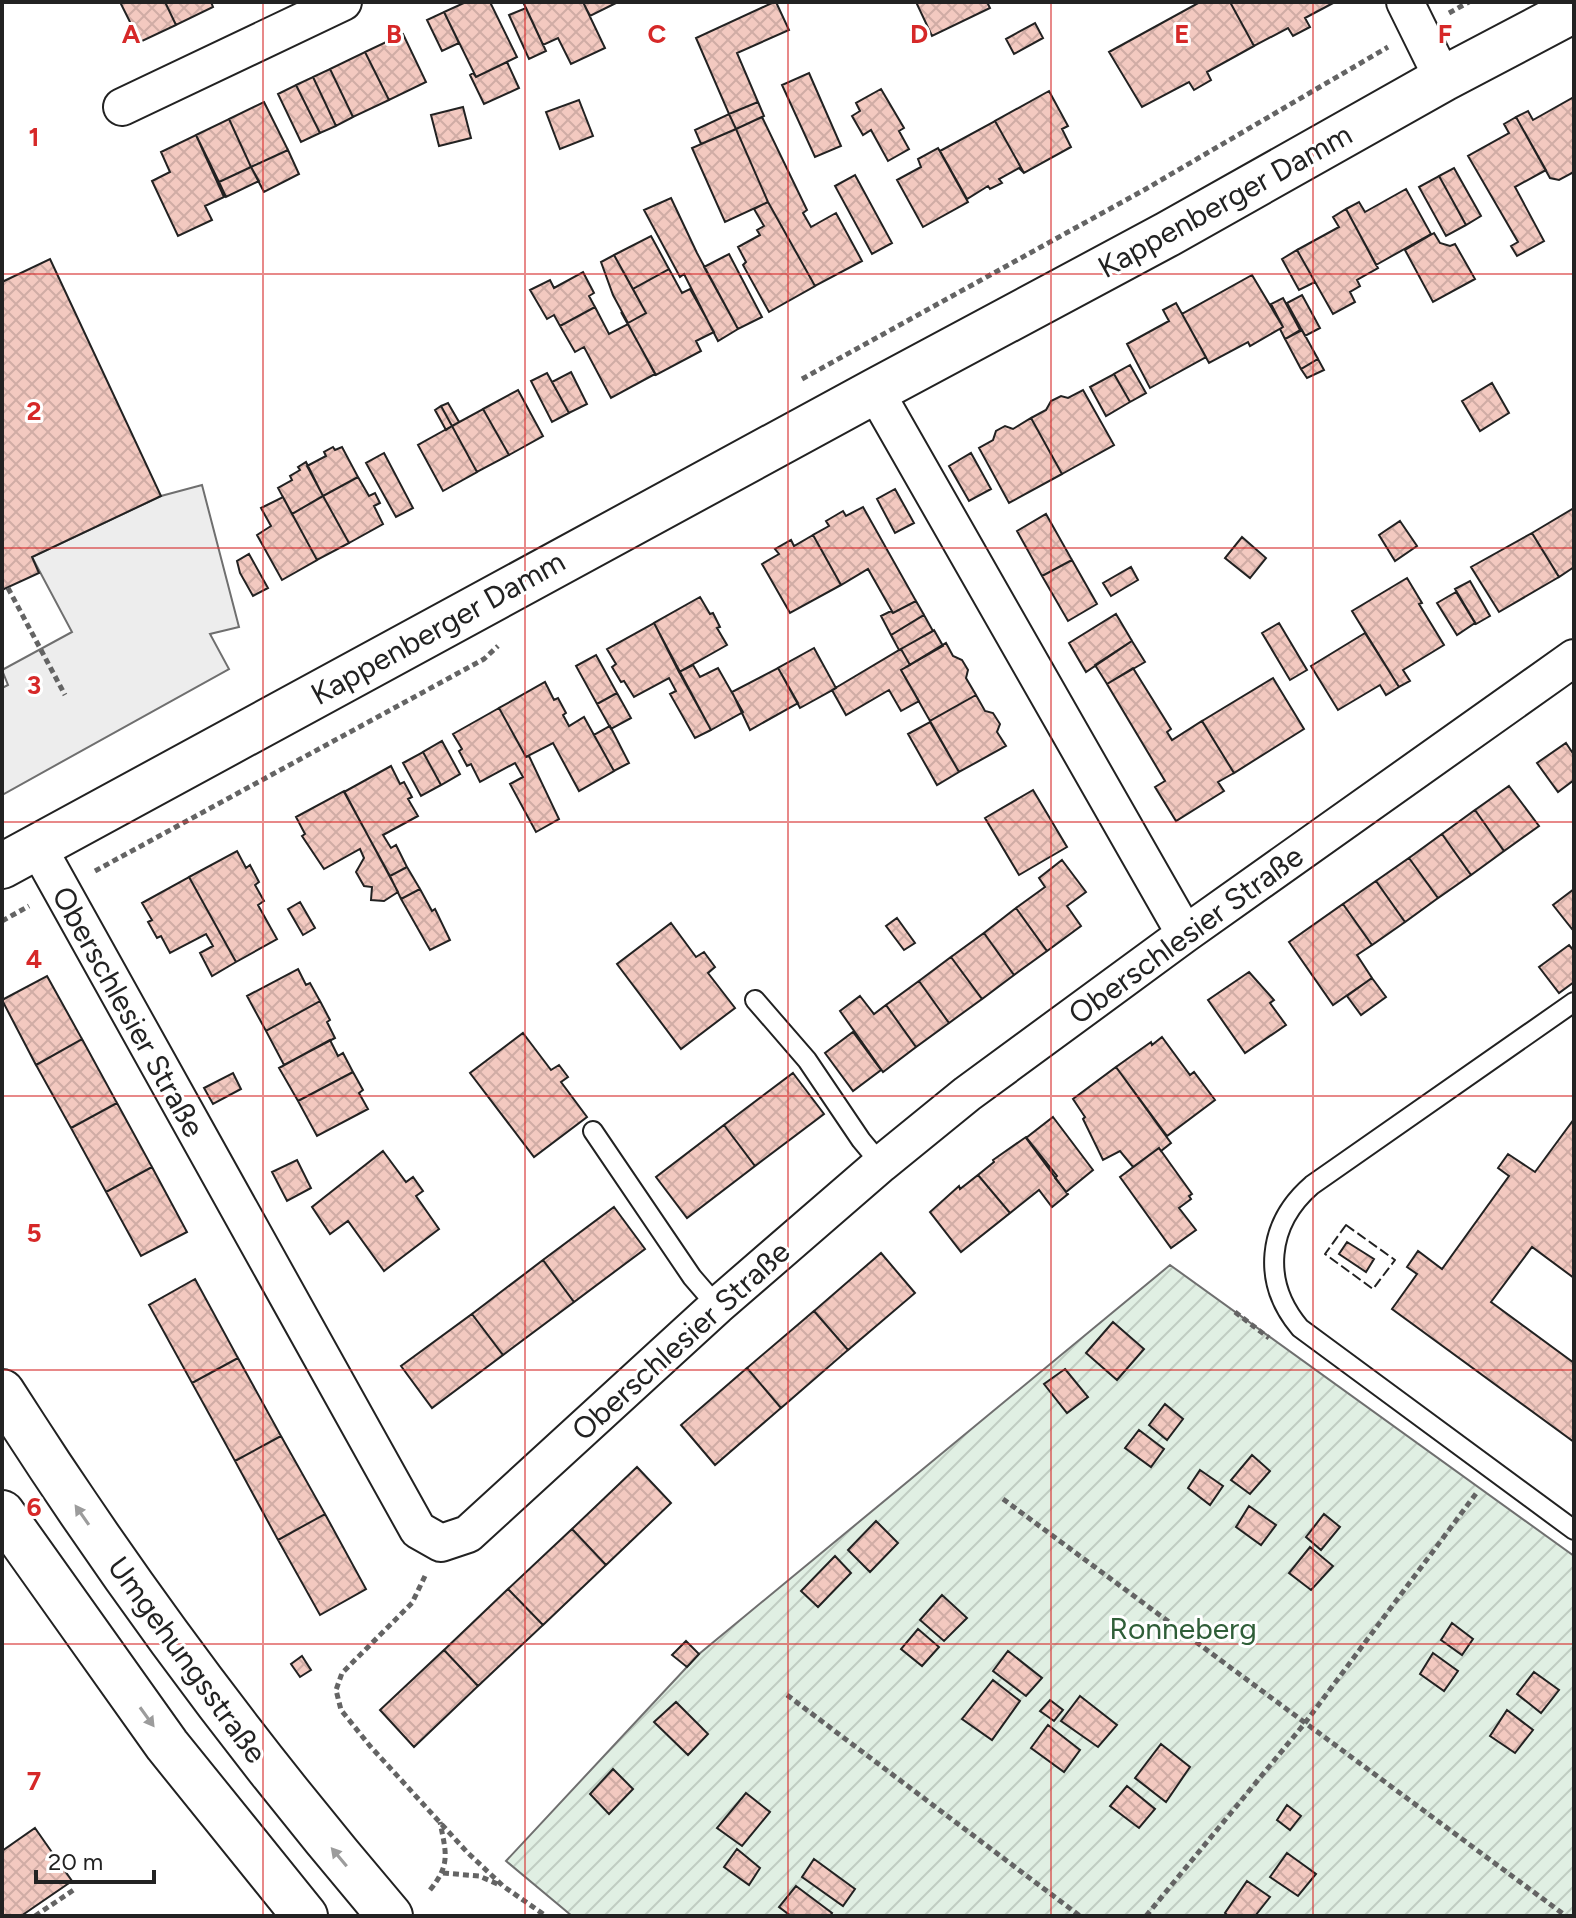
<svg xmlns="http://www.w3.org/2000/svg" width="1576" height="1918" font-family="Figtree,sans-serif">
<defs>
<pattern id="garden-furrows" width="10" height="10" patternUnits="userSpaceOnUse" patternTransform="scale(2)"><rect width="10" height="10" fill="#e0efe3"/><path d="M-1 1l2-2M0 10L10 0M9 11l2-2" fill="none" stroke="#c0cdc2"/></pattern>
<pattern id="building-cross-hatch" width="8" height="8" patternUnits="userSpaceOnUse" patternTransform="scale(2)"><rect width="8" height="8" fill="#f3c9c0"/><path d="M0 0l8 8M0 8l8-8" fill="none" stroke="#d0aca5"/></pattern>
</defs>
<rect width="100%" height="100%" fill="#fff"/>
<path fill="url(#garden-furrows)" stroke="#6f6f6f" stroke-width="2" d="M1170 1265 1574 1556V1916H572L506 1861 699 1654Z"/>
<path fill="#ededed" stroke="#6f6f6f" stroke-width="2" d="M202 485 239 627 210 634 229 669 2 795V688L8 685 2 670 72 632 32 557 161 496Z"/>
<path fill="url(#building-cross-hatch)" stroke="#222" stroke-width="2" d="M120 2H165L176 25 140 42Z
M165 2H211L213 7 176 25Z
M466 2H490L517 57 476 77 444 12Z
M523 2H583L605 48 571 64 558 38 543 45Z
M583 2H618L590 16Z
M774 2H776L789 30 737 53 758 102 729 114 696 38Z
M916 2H987L990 8 932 36Z
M1200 2H1230L1254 46 1207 72 1211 80 1194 90 1189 82 1142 107 1109 52Z
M1230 2H1335L1305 18 1310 27 1293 36 1288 28 1254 46Z
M526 8 546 51 529 59 509 15Z
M444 12 459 43 442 51 427 20Z
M1035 23 1043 38 1014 54 1006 39Z
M403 34 426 82 389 100 365 52Z
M365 52 389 100 353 117 330 69Z
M507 62 519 88 484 104 470 75 473 73 476 77Z
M330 69 353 117 336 126 313 77Z
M809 73 841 146 815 157 782 85Z
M313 77 336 126 320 133 296 85Z
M296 85 320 133 301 142 278 94Z
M881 89 904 128 899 131 909 149 888 161 871 130 863 135 852 116 860 111 856 103Z
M1049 91 1068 126 1062 129 1071 147 1024 173 995 121Z
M1574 97V172L1559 180 1550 178 1516 117 1528 111 1533 120Z
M579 100 593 136 560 149 546 112Z
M264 102 288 150 251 167 229 119Z
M758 102 764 116 736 129 729 114Z
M463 107 471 138 439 146 431 115Z
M729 114 736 129 701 144 695 130Z
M762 117 807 210 803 213 811 227 836 213 862 261 815 286 768 202 736 129Z
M1516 117 1546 170 1515 187 1544 241 1517 256 1511 246 1518 242 1468 156 1509 133 1504 124Z
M229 119 251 167 219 182 196 135Z
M995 121 1024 173 1019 168 999 179 1002 183 990 189 988 186 967 199 940 151Z
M736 129 768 202 725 222 692 148Z
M196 135 224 197 205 206 212 220 178 236 152 181 170 172 161 152Z
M938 148 968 202 923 227 897 180 921 167 918 159Z
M288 150 299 174 264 192 251 167Z
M251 167 259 181 226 197 219 182Z
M1454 168 1481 216 1466 225 1439 176Z
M855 175 892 243 872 254 835 186Z
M1439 176 1466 225 1446 236 1419 187Z
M1406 189 1431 234 1376 265 1346 209 1359 202 1365 212Z
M671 198 697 253 738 329 718 341 684 274 680 277 644 210Z
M768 202 815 286 769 312 743 265 746 262 738 247 760 235 757 230 764 226 754 209Z
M1346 209 1378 268 1357 280 1360 286 1350 292 1355 302 1333 314 1297 250 1339 227 1333 217Z
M1434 233 1440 243 1450 246 1455 244 1475 279 1433 302 1405 250Z
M651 236 669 269 633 289 614 255Z
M1297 250 1315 282 1299 290 1282 259Z
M729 254 762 317 738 329 704 267Z
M614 255 646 313 628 323 613 295 601 262Z
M50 259 161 496 32 557 39 573 2 590V282Z
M669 269 682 293 690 289 714 332 696 341 701 351 656 375 621 312 628 323 646 313 633 289Z
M583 272 594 293 589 296 595 307 560 326 554 315 547 319 530 290 550 280 554 288Z
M1252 275 1283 327 1250 346 1248 342 1209 363 1182 314Z
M1302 295 1320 328 1305 336 1287 303Z
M1283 298 1300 330 1285 339 1280 329 1283 327 1271 304Z
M1176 303 1206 357 1150 388 1127 344 1169 321 1163 310Z
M595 307 609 334 628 324 655 374 611 398 584 347 575 352 560 326Z
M1302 330 1318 359 1301 369 1285 339Z
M1318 359 1324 370 1307 378 1301 369Z
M1130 365 1146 393 1130 402 1114 374Z
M571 372 587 404 569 413 552 382Z
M547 373 569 413 552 422 531 381Z
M1114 374 1130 402 1106 416 1090 387Z
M1492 383 1509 413 1480 431 1462 401Z
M518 390 543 436 509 455 483 409Z
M1083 390 1114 445 1062 474 1031 418 1046 410 1051 401 1061 396 1068 398Z
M448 403 459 422 452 426 441 406Z
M441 406 452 426 446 430 435 410Z
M483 409 509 455 477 472 452 426Z
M1031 418 1062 474 1009 503 979 448 993 440 996 431 1005 426 1013 429Z
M452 426 477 472 443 491 418 445Z
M333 447 335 450 342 447 358 477 323 496 307 466 326 456 324 452Z
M384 453 413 508 396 517 366 463Z
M971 453 991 489 969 501 949 466Z
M306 462 323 496 292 514 278 488 292 480 290 476 300 470 298 467Z
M358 477 369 496 375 493 380 503 374 506 383 524 349 543 323 496Z
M895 489 914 523 895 533 877 499Z
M323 496 349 543 317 560 292 514Z
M283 497 317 560 282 580 257 535 271 526 261 508Z
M863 507 916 601 893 613 868 569 841 585 813 535 829 526 826 521 843 511 846 516Z
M1574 508V567L1559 577 1532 533Z
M1046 514 1072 560 1042 576 1017 531Z
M1400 521 1417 546 1395 561 1379 535Z
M1532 533 1559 577 1499 612 1471 567Z
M813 535 841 585 790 613 762 564 779 554 775 549 791 540 794 546Z
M1242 537 1266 558 1250 578 1225 558Z
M249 554 268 588 253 596 240 573 237 561Z
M1072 560 1097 604 1068 621 1042 576Z
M1131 567 1138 580 1111 596 1103 583Z
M1407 578 1422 603 1419 604 1444 645 1403 670 1410 681 1399 687 1352 611Z
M1470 581 1490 616 1476 624 1455 589Z
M1456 592 1475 623 1457 635 1437 603Z
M700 597 710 614 713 613 720 627 717 628 727 645 679 672 654 623Z
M916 601 924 615 891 635 881 616 891 611 893 613Z
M1116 614 1132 641 1086 672 1069 643Z
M924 615 933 631 899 650 891 635Z
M654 623 711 730 695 738 670 694 676 691 669 678 634 697 624 681 621 682 612 667 616 664 607 649Z
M1279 623 1307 670 1290 680 1262 633Z
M934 630 943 646 910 665 901 649Z
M1365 633 1399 687 1386 695 1380 685 1338 710 1311 666Z
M1132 641 1145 662 1107 684 1095 665Z
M946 643 953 656 962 660 968 670 966 678 976 695 930 721 901 670Z
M814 648 836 688 800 708 778 668Z
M901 649 910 665 901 670 919 701 901 711 889 690 846 715 832 690Z
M596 655 617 693 597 704 576 666Z
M693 665 700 677 718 668 743 712 711 730 679 672Z
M778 668 798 703 750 730 732 692Z
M1133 668 1171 729 1167 732 1172 740 1202 721 1234 773 1218 782 1224 791 1176 821 1155 787 1165 781 1107 684Z
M1273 678 1304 729 1234 773 1202 721Z
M545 682 554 700 558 698 566 713 563 715 569 726 584 717 614 771 579 791 553 743 526 757 499 708Z
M617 693 631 718 611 729 597 704Z
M976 695 985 711 993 713 1000 724 997 732 1006 746 959 772 930 721Z
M499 708 526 757 529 756 559 819 536 832 510 784 523 777 515 763 480 782 471 764 467 766 459 751 462 749 453 734Z
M930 722 959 772 937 785 908 734Z
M610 726 629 763 614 771 594 735Z
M442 741 460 774 441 785 423 752Z
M1566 743 1574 755V780L1558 792 1537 763Z
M423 752 441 785 421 796 403 763Z
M391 766 400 784 404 782 412 797 408 799 418 816 383 835 391 848 396 845 407 867 390 876 344 792Z
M1509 786 1539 826 1504 851 1475 810Z
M1033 790 1067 847 1019 875 985 818Z
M344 791 398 892 384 901 371 900 372 887 364 886 356 872 364 858 360 849 324 869 302 836 305 834 296 817Z
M1475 810 1504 851 1471 875 1442 834Z
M1442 834 1471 875 1438 898 1409 858Z
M237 851 246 868 250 865 259 882 255 885 264 901 258 905 277 939 236 962 189 877Z
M1409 858 1438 898 1405 922 1376 881Z
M1062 860 1086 892 1067 906 1081 926 1047 951 1016 908 1045 887 1039 878Z
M407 867 420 889 401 899 390 876Z
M189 877 236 962 212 976 200 953 213 946 206 934 170 953 161 936 157 938 148 922 152 920 142 903Z
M1376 881 1405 922 1372 945 1343 904Z
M420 889 432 911 435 909 450 940 430 950 401 899Z
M1574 889V928L1572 929 1553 905Z
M300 902 315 928 303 935 288 909Z
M1343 904 1372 945 1357 955 1372 978 1333 1005 1289 942Z
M1016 908 1047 951 1014 975 984 933Z
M897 918 915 943 904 950 886 926Z
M671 923 696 957 704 952 715 967 708 973 735 1008 681 1049 617 964Z
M984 933 1014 975 982 999 951 957Z
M1569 945 1574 951V982L1559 993 1539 967Z
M951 957 982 999 949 1023 919 981Z
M298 969 306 985 310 983 320 1001 266 1031 247 996Z
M1249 972 1274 1000 1270 1003 1286 1025 1245 1053 1208 1000Z
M47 976 82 1039 36 1065 2 1000Z
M1372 978 1386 997 1361 1015 1347 996Z
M919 981 949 1023 916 1047 886 1005Z
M860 996 874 1014 886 1005 916 1047 883 1072 840 1011Z
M320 1001 330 1020 327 1022 335 1038 284 1065 266 1031Z
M853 1032 881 1070 853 1091 825 1053Z
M523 1033 551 1070 559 1065 568 1077 561 1082 587 1117 534 1157 470 1073Z
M1162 1037 1190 1075 1194 1072 1215 1100 1167 1136 1116 1067 1151 1042 1152 1045Z
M82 1039 117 1103 71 1128 36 1065Z
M330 1040 338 1056 343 1053 353 1072 298 1101 279 1068Z
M1116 1067 1171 1143 1161 1151 1159 1148 1133 1167 1120 1151 1103 1160 1083 1119 1085 1117 1073 1099Z
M353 1072 363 1090 359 1093 368 1109 317 1136 298 1101Z
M233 1073 241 1089 213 1104 204 1088Z
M793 1073 824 1114 755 1166 724 1125Z
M117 1103 152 1167 106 1192 71 1128Z
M1053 1117 1093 1170 1066 1192 1026 1138Z
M1574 1119V1278L1532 1247 1491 1302 1574 1363V1442L1392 1309 1417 1274 1407 1267 1418 1251 1442 1269 1509 1176 1498 1168 1508 1154 1535 1172Z
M724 1125 755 1166 687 1218 656 1177Z
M1026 1137 1057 1176 1055 1178 1068 1194 1052 1207 1039 1190 1010 1213 978 1175 994 1162 993 1160Z
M1159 1148 1192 1194 1189 1196 1191 1199 1179 1208 1196 1230 1171 1248 1120 1177Z
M383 1151 406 1182 413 1177 423 1191 416 1196 439 1229 384 1271 348 1221 330 1234 312 1207Z
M297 1160 311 1188 287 1201 272 1172Z
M152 1167 187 1232 141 1256 106 1192Z
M978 1175 1010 1213 961 1252 930 1212 959 1186 960 1189Z
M614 1207 645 1249 574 1302 543 1260Z
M1347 1242 1374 1259 1366 1272 1339 1254Z
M881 1253 915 1293 848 1350 814 1311Z
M543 1260 574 1302 503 1355 472 1314Z
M195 1279 238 1358 192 1383 149 1305Z
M814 1311 848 1350 781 1408 747 1368Z
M472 1314 503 1355 432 1408 401 1366Z
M1113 1322 1144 1349 1117 1380 1086 1353Z
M238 1358 281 1436 235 1461 192 1383Z
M747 1368 781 1408 715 1465 681 1425Z
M1065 1369 1088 1397 1067 1413 1044 1384Z
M1165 1404 1183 1419 1167 1440 1149 1425Z
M1139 1430 1164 1449 1151 1467 1125 1448Z
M281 1436 325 1514 278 1540 235 1461Z
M1252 1455 1270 1471 1250 1494 1231 1480Z
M637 1467 671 1503 606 1565 572 1529Z
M1200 1470 1223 1486 1210 1505 1188 1488Z
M1249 1506 1276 1525 1261 1545 1236 1527Z
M325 1514 366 1589 320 1615 278 1540Z
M1324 1514 1340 1527 1321 1550 1306 1537Z
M876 1521 898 1543 870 1572 848 1550Z
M572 1529 606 1565 543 1625 508 1589Z
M1310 1547 1333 1566 1311 1590 1289 1573Z
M835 1556 851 1573 818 1607 801 1591Z
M508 1589 543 1625 478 1686 444 1650Z
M942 1595 967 1618 944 1641 920 1620Z
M1452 1623 1473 1639 1462 1655 1441 1640Z
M918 1629 939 1647 922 1666 901 1649Z
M686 1641 699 1654 687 1667 672 1655Z
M444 1650 478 1686 414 1747 380 1710Z
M1008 1651 1042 1678 1026 1696 993 1671Z
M1433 1653 1458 1671 1444 1691 1420 1674Z
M302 1656 311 1670 300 1677 291 1664Z
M1534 1672 1559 1690 1541 1713 1517 1694Z
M993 1680 1020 1701 992 1740 962 1719Z
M1080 1696 1117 1725 1098 1747 1061 1721Z
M1050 1700 1063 1710 1054 1721 1040 1711Z
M676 1702 708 1734 688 1755 654 1722Z
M1507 1710 1533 1730 1515 1753 1490 1736Z
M1048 1725 1080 1750 1064 1772 1031 1748Z
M1161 1744 1190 1767 1166 1802 1135 1778Z
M613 1769 633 1789 609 1814 590 1794Z
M1127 1786 1155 1809 1139 1828 1110 1806Z
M746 1793 770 1812 742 1846 717 1828Z
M1287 1805 1301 1816 1290 1830 1277 1820Z
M35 1828 72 1881 21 1916H2V1851Z
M737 1849 760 1868 749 1885 724 1867Z
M1287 1853 1316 1874 1298 1896 1270 1877Z
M814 1859 855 1889 843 1906 802 1877Z
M1247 1881 1270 1897 1255 1916H1228L1225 1913Z
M796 1886 832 1913 830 1916H791L779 1907Z"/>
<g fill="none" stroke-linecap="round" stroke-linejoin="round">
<defs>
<path id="service" d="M755 1000 807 1060 861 1140 881 1164
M1574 1002 1312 1185C1267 1224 1261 1282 1300 1328L1574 1530
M593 1131 692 1277 717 1306"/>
<path id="minor" d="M1405 2 1443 79
M122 107 343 2
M875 391 1185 934
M37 846 418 1530 441 1543 468 1534 717 1306 881 1164 967 1094 1185 934 1574 658"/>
<path id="secondary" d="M2 866 875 391 1168 234 1443 79 1574 10"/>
<path id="trunk" d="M2 1392C119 1576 248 1750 390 1916
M2 1513 167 1745 305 1916"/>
</defs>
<use href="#service" stroke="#222" stroke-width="22"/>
<use href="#minor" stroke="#222" stroke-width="40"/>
<use href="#secondary" stroke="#222" stroke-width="48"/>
<use href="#trunk" stroke="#222" stroke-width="48"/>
<path stroke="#646464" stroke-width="5" stroke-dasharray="6 4" stroke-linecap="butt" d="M1449 13 1469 2
M802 379 1144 190 1388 47
M8 588 65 695
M95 871 484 659 498 646
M2 921 29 906
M1235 1312 1269 1338
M1003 1499 1566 1916
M425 1576 412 1603 342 1673 336 1690 341 1710 370 1746 467 1852 503 1886 546 1916
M787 1695 1080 1916
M443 1873 479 1876 500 1885
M430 1890C451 1864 446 1853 440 1822
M35 1916 75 1889
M1146 1916 1305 1723 1478 1491"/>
<use href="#service" stroke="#fff" stroke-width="18"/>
<use href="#minor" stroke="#fff" stroke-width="36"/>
<use href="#secondary" stroke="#fff" stroke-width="44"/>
<use href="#trunk" stroke="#fff" stroke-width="44"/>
<path stroke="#222" stroke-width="2" stroke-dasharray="10 4" stroke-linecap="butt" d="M1346 1225 1395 1260 1373 1289 1325 1254Z"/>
</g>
<defs><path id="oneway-solid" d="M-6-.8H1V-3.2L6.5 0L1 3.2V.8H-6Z" transform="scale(2)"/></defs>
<g fill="#9c9c9c">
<use href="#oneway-solid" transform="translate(82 1515) rotate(-125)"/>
<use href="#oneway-solid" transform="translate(147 1717) rotate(54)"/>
<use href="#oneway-solid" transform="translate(339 1857) rotate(-130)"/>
</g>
<path fill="none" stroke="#d62828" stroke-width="2" stroke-opacity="0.55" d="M263 2V1916M525 2V1916M788 2V1916M1051 2V1916M1313 2V1916M2 274H1574M2 548H1574M2 822H1574M2 1096H1574M2 1370H1574M2 1644H1574"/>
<g text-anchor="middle" stroke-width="6" stroke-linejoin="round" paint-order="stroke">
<g font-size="30" fill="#222" stroke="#fff">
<text transform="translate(1225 201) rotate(-29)" y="10">Kappenberger Damm</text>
<text transform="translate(438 628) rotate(-29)" y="10">Kappenberger Damm</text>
<text transform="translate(1186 935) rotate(-36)" y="10">Oberschlesier Straße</text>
<text transform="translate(128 1012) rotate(61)" y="10">Oberschlesier Straße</text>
<text transform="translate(681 1341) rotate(-42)" y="10">Oberschlesier Straße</text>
<text transform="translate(187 1660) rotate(54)" y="10">Umgehungsstraße</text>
</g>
<g font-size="30" fill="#2f5e38" stroke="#fff">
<text x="1183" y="1639">Ronneberg</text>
</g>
</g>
<g font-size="26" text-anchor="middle" font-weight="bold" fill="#d62828" stroke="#fff" stroke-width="6" stroke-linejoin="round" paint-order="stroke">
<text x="131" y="43">A</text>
<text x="394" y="43">B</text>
<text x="657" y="43">C</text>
<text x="919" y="43">D</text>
<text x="1182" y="43">E</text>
<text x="1445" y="43">F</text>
<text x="34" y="146">1</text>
<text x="34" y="420">2</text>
<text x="34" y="694">3</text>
<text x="34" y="968">4</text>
<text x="34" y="1242">5</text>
<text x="34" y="1516">6</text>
<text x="34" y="1790">7</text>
</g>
<rect width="1576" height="1918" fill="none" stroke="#222222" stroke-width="8"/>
<path d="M36 1870v12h118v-12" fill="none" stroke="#222222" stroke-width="4"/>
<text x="48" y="1870" font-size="24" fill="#222222" stroke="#ffffff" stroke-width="6" paint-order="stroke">20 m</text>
</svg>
